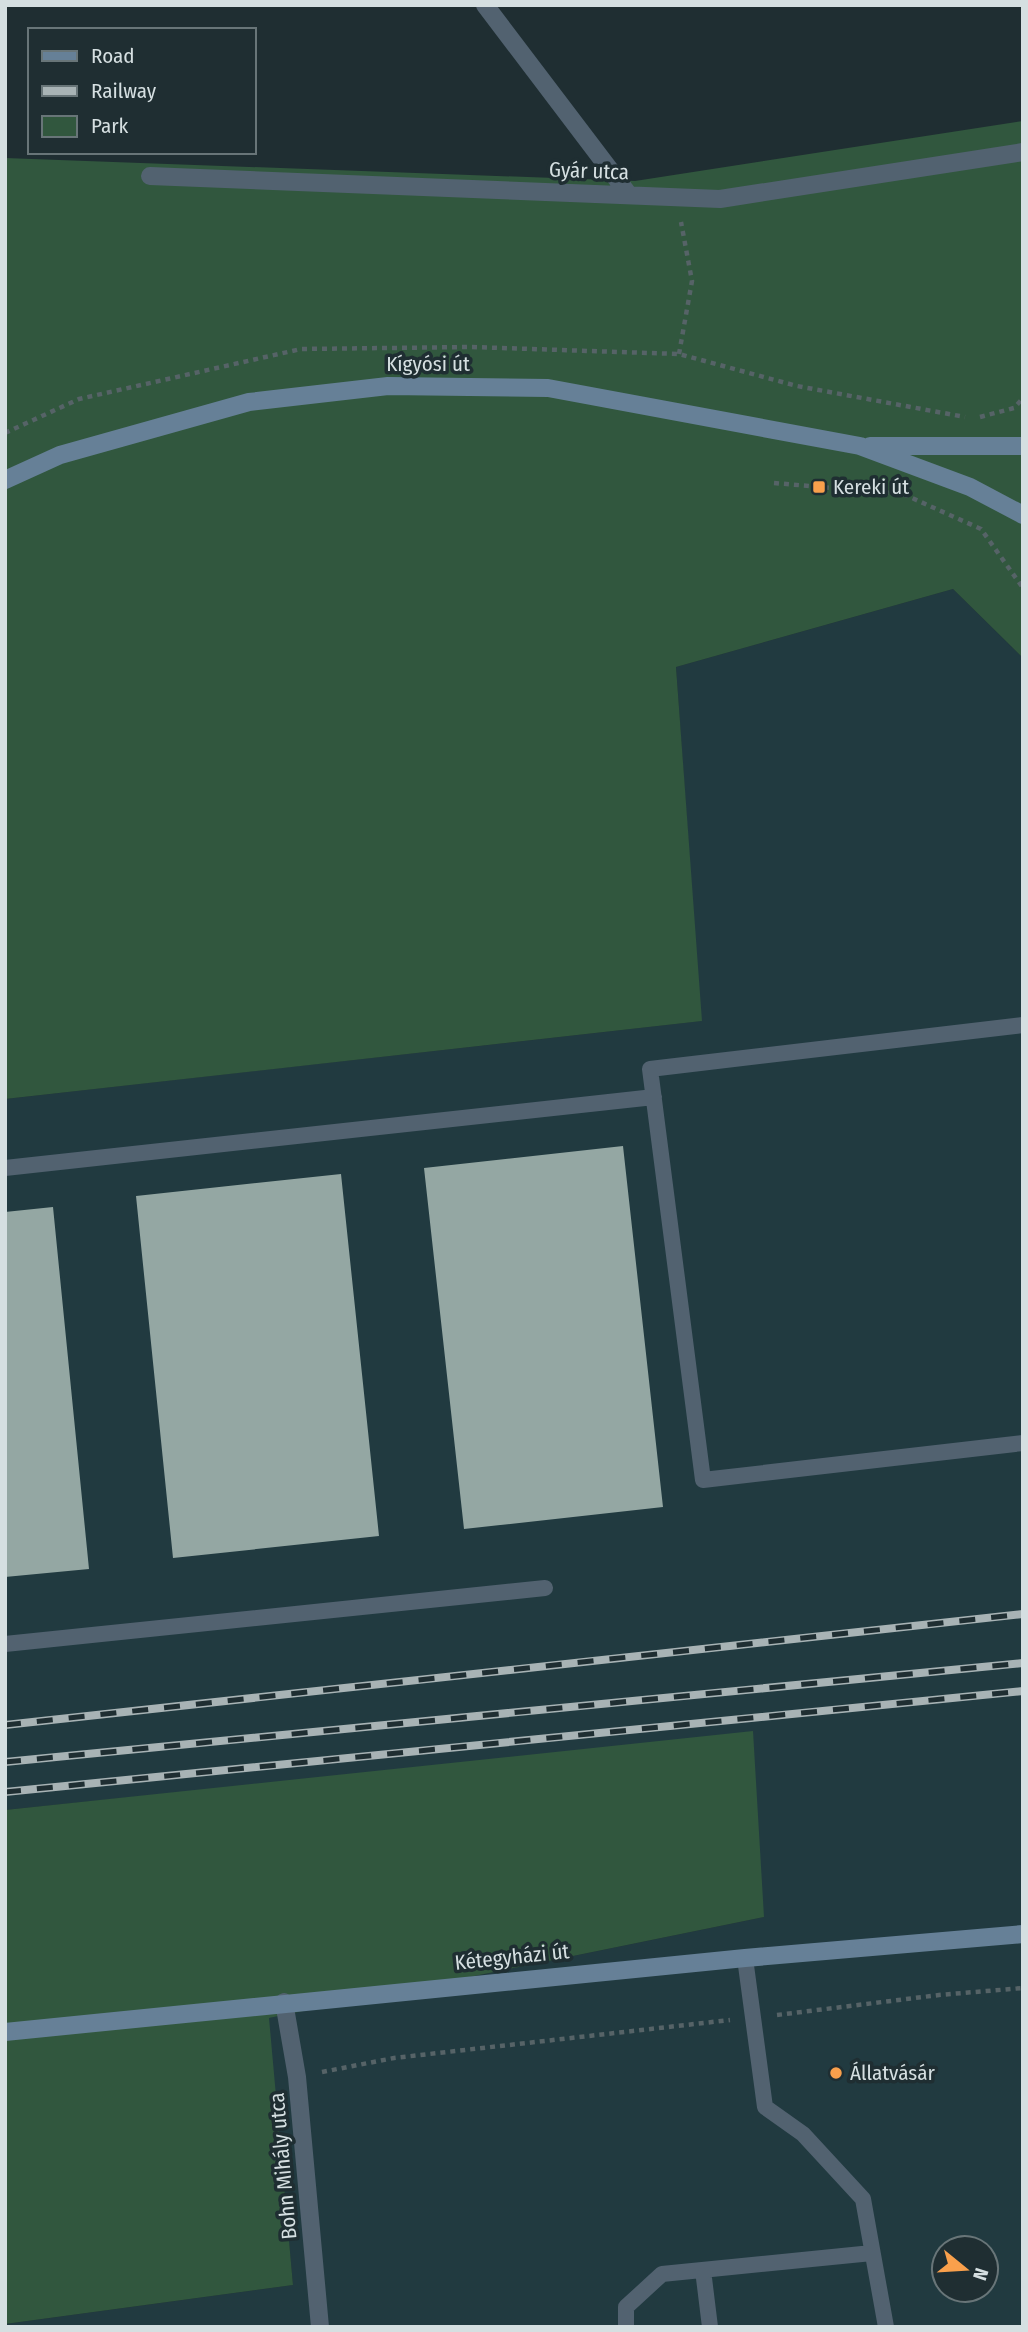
<svg xmlns="http://www.w3.org/2000/svg" width="1028" height="2332" font-family="'Fira Sans Condensed',sans-serif">
<rect width="100%" height="100%" fill="#1f2e32"/>
<path fill="#213a40" fill-rule="evenodd" d="M953 589 1023 658V2327H5V2324L293 2285 268 2018 764 1917 182 1792 5 1810V1099L701 1021 676 667ZM944 2248H986V2290H944Z"/>
<path fill="#31573e" d="M1023 121V658L953 589 676 667 702 1021 5 1099V158L635 181Z
M753 1731 764 1917 269 2018 293 2285 5 2324V1810Z"/>
<path fill="#94a7a3" d="M623 1146 663 1507 464 1529 424 1168Z
M341 1174 379 1536 173 1558 136 1196Z
M53 1207 89 1569 5 1577V1212Z"/>
<g fill="none" stroke-linecap="round" stroke-linejoin="round">
<path stroke="#566367" stroke-width="4.5" stroke-dasharray="5 5" stroke-linecap="butt" d="M679 354 692 281 681 222
M980 417 1014 408 1023 398
M5 433 79 399 301 349 472 347 679 354 797 386 965 417
M774 483 903 494 981 529 1023 588
M777 2015 939 1995 1023 1988
M322 2072 394 2058 730 2020"/>
<path stroke="#526270" stroke-width="16" d="M1023 1025 650 1069 703 1480 1023 1443
M5 1168 654 1097
M5 1644 545 1588
M745 1958 765 2107 803 2134 863 2199 886 2327
M703 2270 710 2327
M626 2327V2307L662 2274 872 2253"/>
<path stroke="#526270" stroke-width="18" d="M485 5 629 195
M150 176 720 199 1023 152
M284 2002 297 2077 320 2327"/>
<path stroke="#668097" stroke-width="18" d="M870 446H1023
M5 480 60 455 249 402 388 386 548 388 860 446 970 487 1023 515
M5 2032 745 1958 1023 1934"/>
<defs>
<path id="rail" d="M5 1725 1023 1614
M5 1762 1023 1663
M5 1792 1023 1691"/>
</defs>
<use href="#rail" stroke="#a8b3b5" stroke-width="8"/>
<use href="#rail" stroke="#1f2e32" stroke-width="5" stroke-dasharray="16" stroke-linecap="butt"/>
</g>
<g fill="#f9a04c" stroke="#1f2e32" stroke-width="2.5">
<rect x="812" y="480" width="14" height="14" rx="3.5"/>
<circle cx="836" cy="2073" r="7"/>
</g>
<g text-anchor="middle" stroke-width="7" stroke-linejoin="round" paint-order="stroke">
<g font-size="21" fill="#d5dfe1" stroke="#1f2e32">
<text transform="translate(589 171) rotate(2)" y="7">Gyár utca</text>
<text x="428" y="371">Kígyósi út</text>
<text transform="translate(512 1957) rotate(-6)" y="7">Kétegyházi út</text>
<text transform="translate(283 2166) rotate(-95)" y="7">Bohn Mihály utca</text>
</g>
<g font-size="21" fill="#d5dfe1" stroke="#1f2e32" text-anchor="start">
<text x="833" y="494">Kereki út</text>
<text x="850" y="2080">Állatvásár</text>
</g>
</g>
<rect width="1028" height="2332" fill="none" stroke="#d5dfe1" stroke-width="14"/>
<rect x="28" y="28" width="228" height="126" fill="#1f2e32" stroke="#687578" stroke-width="2"/>
<rect x="42" y="51" width="35" height="10" fill="#668097" stroke="#687578" stroke-width="2"/>
<text x="91" y="63" font-size="21" fill="#d5dfe1">Road</text>
<rect x="42" y="86" width="35" height="10" fill="#a8b3b5" stroke="#687578" stroke-width="2"/>
<text x="91" y="98" font-size="21" fill="#d5dfe1">Railway</text>
<rect x="42" y="116" width="35" height="21" fill="#31573e" stroke="#687578" stroke-width="2"/>
<text x="91" y="133" font-size="21" fill="#d5dfe1">Park</text>
<g transform="translate(965 2269) rotate(108)"><circle r="33" fill="#1f2e32" stroke="#687578" stroke-width="2"/>
<path d="M0-5L12 26L0 18L-12 26Z" fill="#f9a04c"/>
<text y="-10" font-size="19" font-weight="bold" text-anchor="middle" fill="#d5dfe1">N</text>
</g>
</svg>
